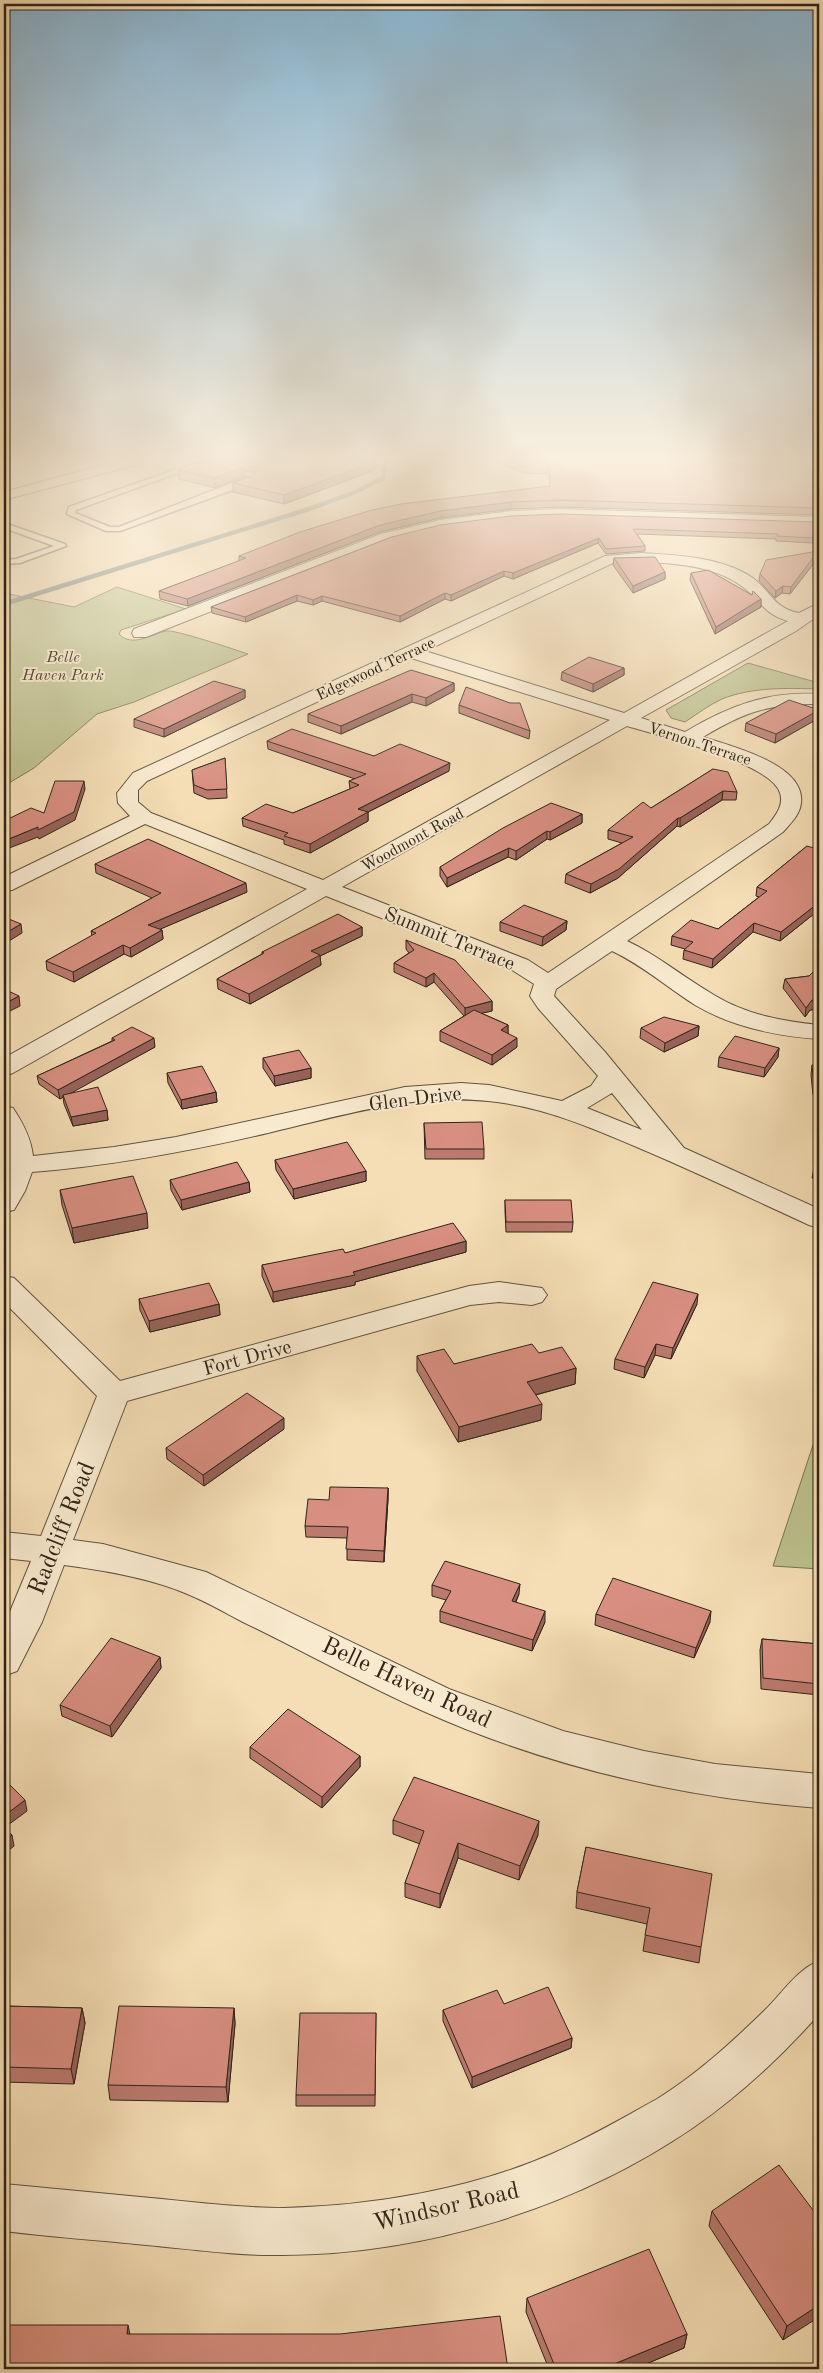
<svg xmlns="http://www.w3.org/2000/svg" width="823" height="2373" font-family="'Old Standard TT',serif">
<rect width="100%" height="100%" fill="#f5deb5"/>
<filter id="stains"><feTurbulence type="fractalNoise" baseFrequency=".004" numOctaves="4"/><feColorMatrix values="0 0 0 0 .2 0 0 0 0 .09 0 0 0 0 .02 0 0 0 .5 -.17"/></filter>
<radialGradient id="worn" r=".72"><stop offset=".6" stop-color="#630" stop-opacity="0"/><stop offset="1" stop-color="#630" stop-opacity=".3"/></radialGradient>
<path fill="#bcc18d" stroke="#767353" d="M117 587 186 609 121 630 119 634C132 648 152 634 166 631 174 629 236 650 248 654L134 702 97 714 34 768 4 786V593L74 607Z
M748 663 819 683V689C787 688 752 687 722 699 709 705 697 714 685 722L671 718 666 710Z
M819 1427V1569L773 1566Z"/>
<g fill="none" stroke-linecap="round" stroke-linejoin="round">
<path stroke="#727f77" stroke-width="4.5" d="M4 604 309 509 353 493 383 478 386 460"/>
<defs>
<path id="lane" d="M189 460H200L205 463 76 510 75 513 110 527H119L250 476 221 470V466L260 475 252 483 120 531H106L67 514 69 507 194 463Z
M4 523 65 544 66 546 20 563 4 564V560L16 559 54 546 4 528Z"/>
<path id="street" d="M20 460H40L4 475V466Z
M771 461 819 463V471L766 468 764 465Z
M560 509 819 517V525L560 517 511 519 440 528 391 540 146 637H134L132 633 134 629 381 534 440 520 511 511Z
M641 553C677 555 724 557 754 579 772 593 774 608 799 613L819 603V615L796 631 641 718 685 732C728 706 768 691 819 694V704C769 704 746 711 703 737 730 746 806 764 801 803 800 815 790 824 783 832L627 941C658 955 684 978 714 995 747 1015 782 1021 819 1025V1039C776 1036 732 1027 695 1005 667 987 642 965 612 951L556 989 554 996 605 1052 684 1148 819 1209V1228L809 1225C752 1199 696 1172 639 1148 590 1127 541 1106 488 1101 412 1093 341 1116 268 1133 190 1151 111 1166 32 1172L25 1191 14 1210 4 1212V1174L6 1159 4 1142V1106L13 1108C23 1123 31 1138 33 1156L114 1147 176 1137 405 1087 461 1083 489 1085 562 1101 591 1086 598 1076 538 1008 530 996 534 984 512 970 326 896 13 1073 4 1076V1058L307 889 145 824 12 890 4 891V877L130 816 118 803 117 793 133 773 605 556ZM624 562C662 562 712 563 743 587 762 601 763 614 788 621L624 713 425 651 613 563ZM411 658 610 720 323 880 151 813 138 802V790L147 781ZM627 726C657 735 772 763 780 793 784 805 776 815 769 824L548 973 528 960 342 887ZM612 1093 642 1130 587 1108Z
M4 1276 14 1278 120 1381 469 1286 499 1282 542 1288 547 1295 542 1302 532 1305 499 1302 470 1305 127 1401 73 1540 103 1544 206 1572 449 1689 563 1731 644 1751 715 1764 819 1774V1808C683 1798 548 1767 423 1711 362 1684 303 1651 243 1622 224 1612 205 1601 185 1593 149 1578 102 1570 64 1565L42 1622 17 1671 4 1676V1626L31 1561 4 1558V1532L41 1536 97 1396 4 1302Z
M819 1961V2014C782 2056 740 2095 694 2127 576 2208 426 2254 283 2255 237 2256 191 2249 146 2245 98 2240 51 2237 4 2231V2184C53 2189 102 2193 151 2198 195 2202 240 2208 284 2208 372 2206 473 2189 554 2153 590 2137 623 2118 657 2099 696 2075 731 2043 764 2011 782 1994 796 1970 819 1961Z"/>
<path id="highway" d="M121 460H145L143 463 4 500V492Z"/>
</defs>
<use href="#lane" stroke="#615340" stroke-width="3"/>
<use href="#street" stroke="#615340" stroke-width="2"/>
<use href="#highway" stroke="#302519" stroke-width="2"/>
<use href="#lane" fill="#f8eacf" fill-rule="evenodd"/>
<use href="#street" fill="#f8eacf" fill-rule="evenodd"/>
<use href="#highway" fill="#f5deb5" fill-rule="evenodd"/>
</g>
<path fill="#ba7a6e" stroke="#302519" d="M221 460H370L375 470 284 504 233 492V483L252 476 255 472 243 469 244 476 215 488 179 479 178 470 222 462Z
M492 460H628L819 506 818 515 560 507 511 509 440 518 380 532 188 606 160 599 159 591 239 561V556L550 486 549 474 524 473Z
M762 460H805V461Z
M816 522 813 543 776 541V539L637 534 645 546V551L606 554 598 543 513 579 504 576 451 601 445 599 400 622 322 601 313 605 297 601 246 622 212 613 211 607 392 537Z
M818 551V558L790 594 782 593 775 598 759 581 760 574Z
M614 558 665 572V579L633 593 613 565Z
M691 573 752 595 761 599V607L715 634 690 580Z
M624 668V675L593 692 561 680 562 672Z
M454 683V691L426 706 412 702 341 734 308 722V714Z
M245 690V698L164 737 134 727V719Z
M510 703 530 731 529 739 459 713V705Z
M819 710V718L775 743 745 731 746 723Z
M267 741 374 756 449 771 368 812V821L310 853 284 844V840L243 826 242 818 293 813 350 789 349 781 355 779 268 749Z
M225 758 227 798 208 799 194 793 192 770Z
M713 769 737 792 736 800H722L680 827 677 826 618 878 590 893 565 883 566 874 622 843 608 839V830L651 808Z
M582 814V823L550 840 547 839 516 860 508 857 447 887 440 876V867Z
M807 846 810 917 780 941 753 932 712 968 683 959 684 950 685 949 671 945 672 936 718 929 759 897 756 896 757 887Z
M95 864 247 892 160 929 162 930 163 939 131 957 124 954 74 982 47 970 46 961 92 936 91 931 152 898 96 873Z
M567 921 566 930 542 946 500 931V922Z
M362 927V936L320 956 321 965 250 1004 218 989 217 979 262 954V952Z
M406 940 492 1001V1011L481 1013 508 1025V1034L517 1047 492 1065 440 1041V1031L464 1016 434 982 426 987 394 972V963L409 953 406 949Z
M819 966V1009L810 1010 805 1017 783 988 785 979 809 976Z
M699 1026 698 1036 664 1052 640 1038 641 1028Z
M112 1038 155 1047 70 1093 107 1110 108 1120 73 1126 64 1104 63 1097 60 1099 39 1084 37 1076 112 1041Z
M779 1048 778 1057 764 1077 718 1067 719 1057Z
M263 1058 311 1068V1078L275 1086 263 1068Z
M812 1065H819V1096L813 1095 811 1075Z
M167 1073 216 1092 217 1102 182 1109 168 1083Z
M424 1123 484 1149V1159H425Z
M275 1160 366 1171V1181L294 1199 276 1170Z
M819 1163V1181L812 1178 814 1168Z
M170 1180 249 1182 250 1192 182 1210 171 1190Z
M60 1190 148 1228 74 1243 62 1205Z
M505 1200 573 1222 572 1232H506L505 1211Z
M466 1241V1252L355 1282V1285L273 1302 262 1276V1265L345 1253Z
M139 1299 219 1304 220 1315 150 1332 140 1310Z
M697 1304 671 1359 655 1355 644 1378 614 1369 615 1359Z
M539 1353 576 1368 575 1384 536 1395 541 1420 458 1442 417 1371V1356L454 1364Z
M284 1429 204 1486 167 1459 166 1448Z
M388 1488V1499L384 1562 347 1560V1538L306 1537 305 1526 329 1500Z
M432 1585 519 1594 516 1602 545 1622 532 1651 440 1622V1611L446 1600 432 1596Z
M596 1614 710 1622 694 1658 595 1625Z
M762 1639 819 1644V1695L761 1689 760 1650Z
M160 1657 161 1668 112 1737 62 1716 60 1705Z
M250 1747 360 1756V1767L322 1808 250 1758Z
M393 1820 538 1835 519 1880 458 1858 440 1908 405 1897V1883L420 1844 393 1834Z
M586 1847 701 1947 699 1963 643 1951 647 1924 576 1908 577 1892Z
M504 2004 572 2038 571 2048 472 2088 443 2021V2010Z
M4 2006 82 2008 85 2023 74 2084 4 2082Z
M234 2008 235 2024 228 2102 110 2100 108 2085Z
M376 2013 375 2106H296V2095Z
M712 2211 819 2218 783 2340 709 2226Z
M527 2298 687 2334 684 2348 634 2369H549L526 2312Z"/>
<path fill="#97635a" stroke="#302519" d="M375 462V470L284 504V495Z
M243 467 244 476 215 488 214 478Z
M511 502V509L440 518 380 532 188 606 187 599 380 525 440 511Z
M599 538 598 543 513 579V573Z
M818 551V558L790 594 791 587Z
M504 571V576L451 601V595Z
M665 572V579L633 593V586Z
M783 586 782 593 775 598 776 591Z
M445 593V599L400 622V616Z
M297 595V601L246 622 245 617Z
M322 596V601L313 605V600Z
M761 599V607L715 634 716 627Z
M624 668V675L593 692V684Z
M454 683V691L426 706V698Z
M245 690V698L164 737V729Z
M412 694V702L341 734V726Z
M819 710V718L775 743 776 734Z
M450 763 449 771 368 812V821L310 853V844L358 809Z
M84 781 85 789 75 820 39 839 38 837 4 850V841L38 827Z
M723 791 722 800 680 827V818Z
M582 814V823L550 840V832Z
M678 818 677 826 618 878 590 893 591 884Z
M547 831V839L516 860V851Z
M509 848 508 857 447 887V878Z
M246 883 247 892 149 934 148 925Z
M819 904V912L810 917 780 941 781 932 812 908Z
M567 921 566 930 542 946 543 937Z
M754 923 753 932 712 968 713 959Z
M21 924 22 933 4 944V934Z
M362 927V936L320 956 321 965 250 1004 249 994 311 951Z
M162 930 163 939 131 957 130 948Z
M123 945 124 954 74 982 73 972Z
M434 973V982L426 987V978Z
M19 996 20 1006 4 1014V1004Z
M819 999V1009L810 1010 805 1017 806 1008 812 1000Z
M492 1001V1011L465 1017V1008Z
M508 1025V1035L501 1030Z
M699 1026 698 1036 664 1052 665 1043Z
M154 1038 155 1047 64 1097 63 1095V1097L60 1099 58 1090Z
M517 1038V1047L492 1065V1055Z
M779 1048 778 1057 764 1077 765 1068Z
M311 1068V1078L275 1086 274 1076Z
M216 1092 217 1102 182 1109 181 1100Z
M107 1110 108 1120 73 1126 71 1117Z
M366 1171V1181L294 1199 293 1189Z
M249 1182 250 1192 182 1210 181 1200Z
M147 1213 148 1228 74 1243 72 1228Z
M466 1241V1252L355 1282V1285L273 1302V1292L353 1272Z
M698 1294 697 1304 671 1359 673 1348Z
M219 1304 220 1315 150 1332 149 1321Z
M656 1344 655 1355 644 1378 645 1367Z
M576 1368 575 1384 527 1397V1382Z
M542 1404 541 1420 458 1442 459 1427Z
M284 1418V1429L204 1486 203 1475Z
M388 1488V1499L384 1562V1551Z
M520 1584 519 1594 511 1612 512 1601Z
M545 1611V1622L532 1651 533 1640Z
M711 1611 710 1622 694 1658 696 1648Z
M160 1657 161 1668 112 1737 110 1726Z
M360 1756V1767L322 1808V1797Z
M25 1800 27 1811 4 1828V1816Z
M539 1821 538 1835 519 1880 520 1866Z
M12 1835 14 1846 4 1854V1841Z
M458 1843V1858L440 1908V1894Z
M82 2008 85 2023 74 2084 71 2069Z
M234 2008 235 2024 228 2102 226 2087Z
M572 2038 571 2048 472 2088V2077Z
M819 2305V2317L783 2340 787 2326Z
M128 2325 131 2339 127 2334Z
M687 2334 684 2348 634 2369H602Z"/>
<path fill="#d88e80" stroke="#302519" d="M204 460H213L243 467 214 478 178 470Z
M242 460H370L375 462 284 495 233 483 252 476 261 465Z
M508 460H628L809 466 810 471 819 472V504L818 508 560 500 511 502 440 511 380 525 187 599 159 591 246 558 239 556 300 532 372 510 401 504 550 486 549 467H524Z
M560 514 816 522 813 538 777 536 778 534 633 529 645 546 606 549 599 538 513 573 504 571 451 595 445 593 400 616 322 596 313 600 297 595 245 617 211 607 392 537 440 525 511 516Z
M818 551 791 587 783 586 776 591 760 574 766 560Z
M655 557 665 572 633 586 614 558Z
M708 570 752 595 753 591 761 599 716 627 691 573Z
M589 657 624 668 593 684 562 672Z
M411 670 454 683 426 698 412 694 341 726 308 714Z
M214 681 245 690 164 729 134 719Z
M466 687 510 703H520L530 731 459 705Z
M789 700 819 710 776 734 746 723Z
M292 729 374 756 400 744 450 763 358 809 368 812 310 844 284 836 288 833 242 818 266 804 293 813 359 785 349 781 366 774 267 741Z
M225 758 227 789 207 790 194 785 192 770Z
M713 769 728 772 737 792 723 791 680 818H678L619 869 591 884 566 874 633 837 608 830 643 802 651 808Z
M55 781H84L74 812 38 830V827L4 841V821L31 808 44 813Z
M551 803 582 814 550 832 547 831 516 851 509 848 447 878 440 867 503 828Z
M148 839 246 883 148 925 162 930 130 948 123 945 73 972 46 961 96 933 91 931 161 893 95 864Z
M807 846 817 849 819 847V904L812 908 781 932 754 923 713 959 684 950 693 942 672 936 691 920 718 929 767 891 757 887Z
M524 905 567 921 543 937 500 922Z
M338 914 362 927 311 951 320 955 249 994 217 979 264 953 262 952Z
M4 917 21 924 4 934Z
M406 940 455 960 492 1001 465 1008 434 973 426 978 394 963 414 950Z
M819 966V999L812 1000 806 1008 785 979 809 976Z
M4 989 19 996 4 1004Z
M474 1010 508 1025 501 1030 517 1038 492 1055 440 1031Z
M664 1017 699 1026 665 1043 641 1028Z
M132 1027 154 1038 58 1090 37 1076 115 1040 112 1038Z
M735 1036 779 1048 765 1068 719 1057Z
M299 1050 311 1068 274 1076 263 1058Z
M812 1065H819V1086H814Z
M202 1066 216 1092 181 1100 167 1073Z
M98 1087 107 1110 71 1117 63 1095Z
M482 1122 484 1149H426L424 1123Z
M347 1142 366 1171 293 1189 275 1160Z
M237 1162 249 1182 181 1200 170 1180Z
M819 1163V1170L814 1168Z
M133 1176 147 1213 72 1228 60 1190Z
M505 1200H571L573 1222H506Z
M453 1223 466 1241 353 1272 355 1275 273 1292 262 1265 343 1249 345 1253Z
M653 1282 698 1294 673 1348 656 1344 645 1367 615 1359Z
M209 1283 219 1304 149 1321 139 1299Z
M532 1344 539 1353 562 1347 576 1368 527 1382 542 1404 459 1427 417 1356 444 1349 454 1364Z
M247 1393 284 1418 203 1475 166 1448Z
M330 1487 388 1488 384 1551 346 1549 348 1527 305 1526 308 1499 329 1500Z
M445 1561 520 1584 512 1601 545 1611 533 1640 440 1611 451 1591 432 1585Z
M613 1578 711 1611 696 1648 596 1614Z
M111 1638 160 1657 110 1726 60 1705Z
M762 1639 819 1644V1684L763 1678Z
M288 1709 360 1756 322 1797 250 1747Z
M414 1777 539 1821 520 1866 458 1843 440 1894 405 1883 424 1831 393 1820Z
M4 1779 25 1800 4 1816Z
M4 1828 12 1835 4 1841Z
M586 1847 712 1874 701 1947 645 1935 650 1908 577 1892Z
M548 1987 572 2038 472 2077 443 2010 497 1990 504 2004Z
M4 2006 82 2008 71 2069 4 2067Z
M119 2006 234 2008 226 2087 108 2085Z
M300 2013H376L375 2095H296Z
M779 2165 819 2218V2305L787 2326 712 2211Z
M649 2249 687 2334 602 2369H556L527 2298Z
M500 2316 508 2369H4V2325H128L127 2334H340Z"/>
<linearGradient id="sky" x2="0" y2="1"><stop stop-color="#8ab7d4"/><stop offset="0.58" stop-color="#faf0de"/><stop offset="1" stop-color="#faf0de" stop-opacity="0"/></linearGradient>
<rect width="823" height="793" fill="url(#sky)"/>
<g text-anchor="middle" stroke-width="4" stroke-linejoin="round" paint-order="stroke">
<g font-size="16" font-style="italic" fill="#534c36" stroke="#f8eacf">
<text x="63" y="662">Belle<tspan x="63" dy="18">Haven Park</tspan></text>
</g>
<g font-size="16" fill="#302519" stroke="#f8eacf">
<text transform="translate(375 668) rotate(-25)" y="6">Edgewood Terrace</text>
<text transform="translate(700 743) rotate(18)" y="6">Vernon Terrace</text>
<text transform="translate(412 839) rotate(-29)" y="6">Woodmont Road</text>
</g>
<g font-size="20" fill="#302519" stroke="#f8eacf">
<text transform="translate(450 938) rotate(22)" y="7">Summit Terrace</text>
<text transform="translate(415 1098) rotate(-7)" y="7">Glen Drive</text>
<text transform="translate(247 1357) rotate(-15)" y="7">Fort Drive</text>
</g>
<g font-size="24" fill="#302519" stroke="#f8eacf">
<text transform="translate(61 1528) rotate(-68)" y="8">Radcliff Road</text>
<text transform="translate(407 1682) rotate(25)" y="8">Belle Haven Road</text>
<text transform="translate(446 2206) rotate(-13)" y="8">Windsor Road</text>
</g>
</g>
<rect width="823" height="2373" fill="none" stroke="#f5deb5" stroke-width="20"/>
<rect x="5" y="5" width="813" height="2363" fill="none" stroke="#302519" stroke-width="2.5"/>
<rect x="10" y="10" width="803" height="2353" fill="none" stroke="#302519"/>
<rect width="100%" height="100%" filter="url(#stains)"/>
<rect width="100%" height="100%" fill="url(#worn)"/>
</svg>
